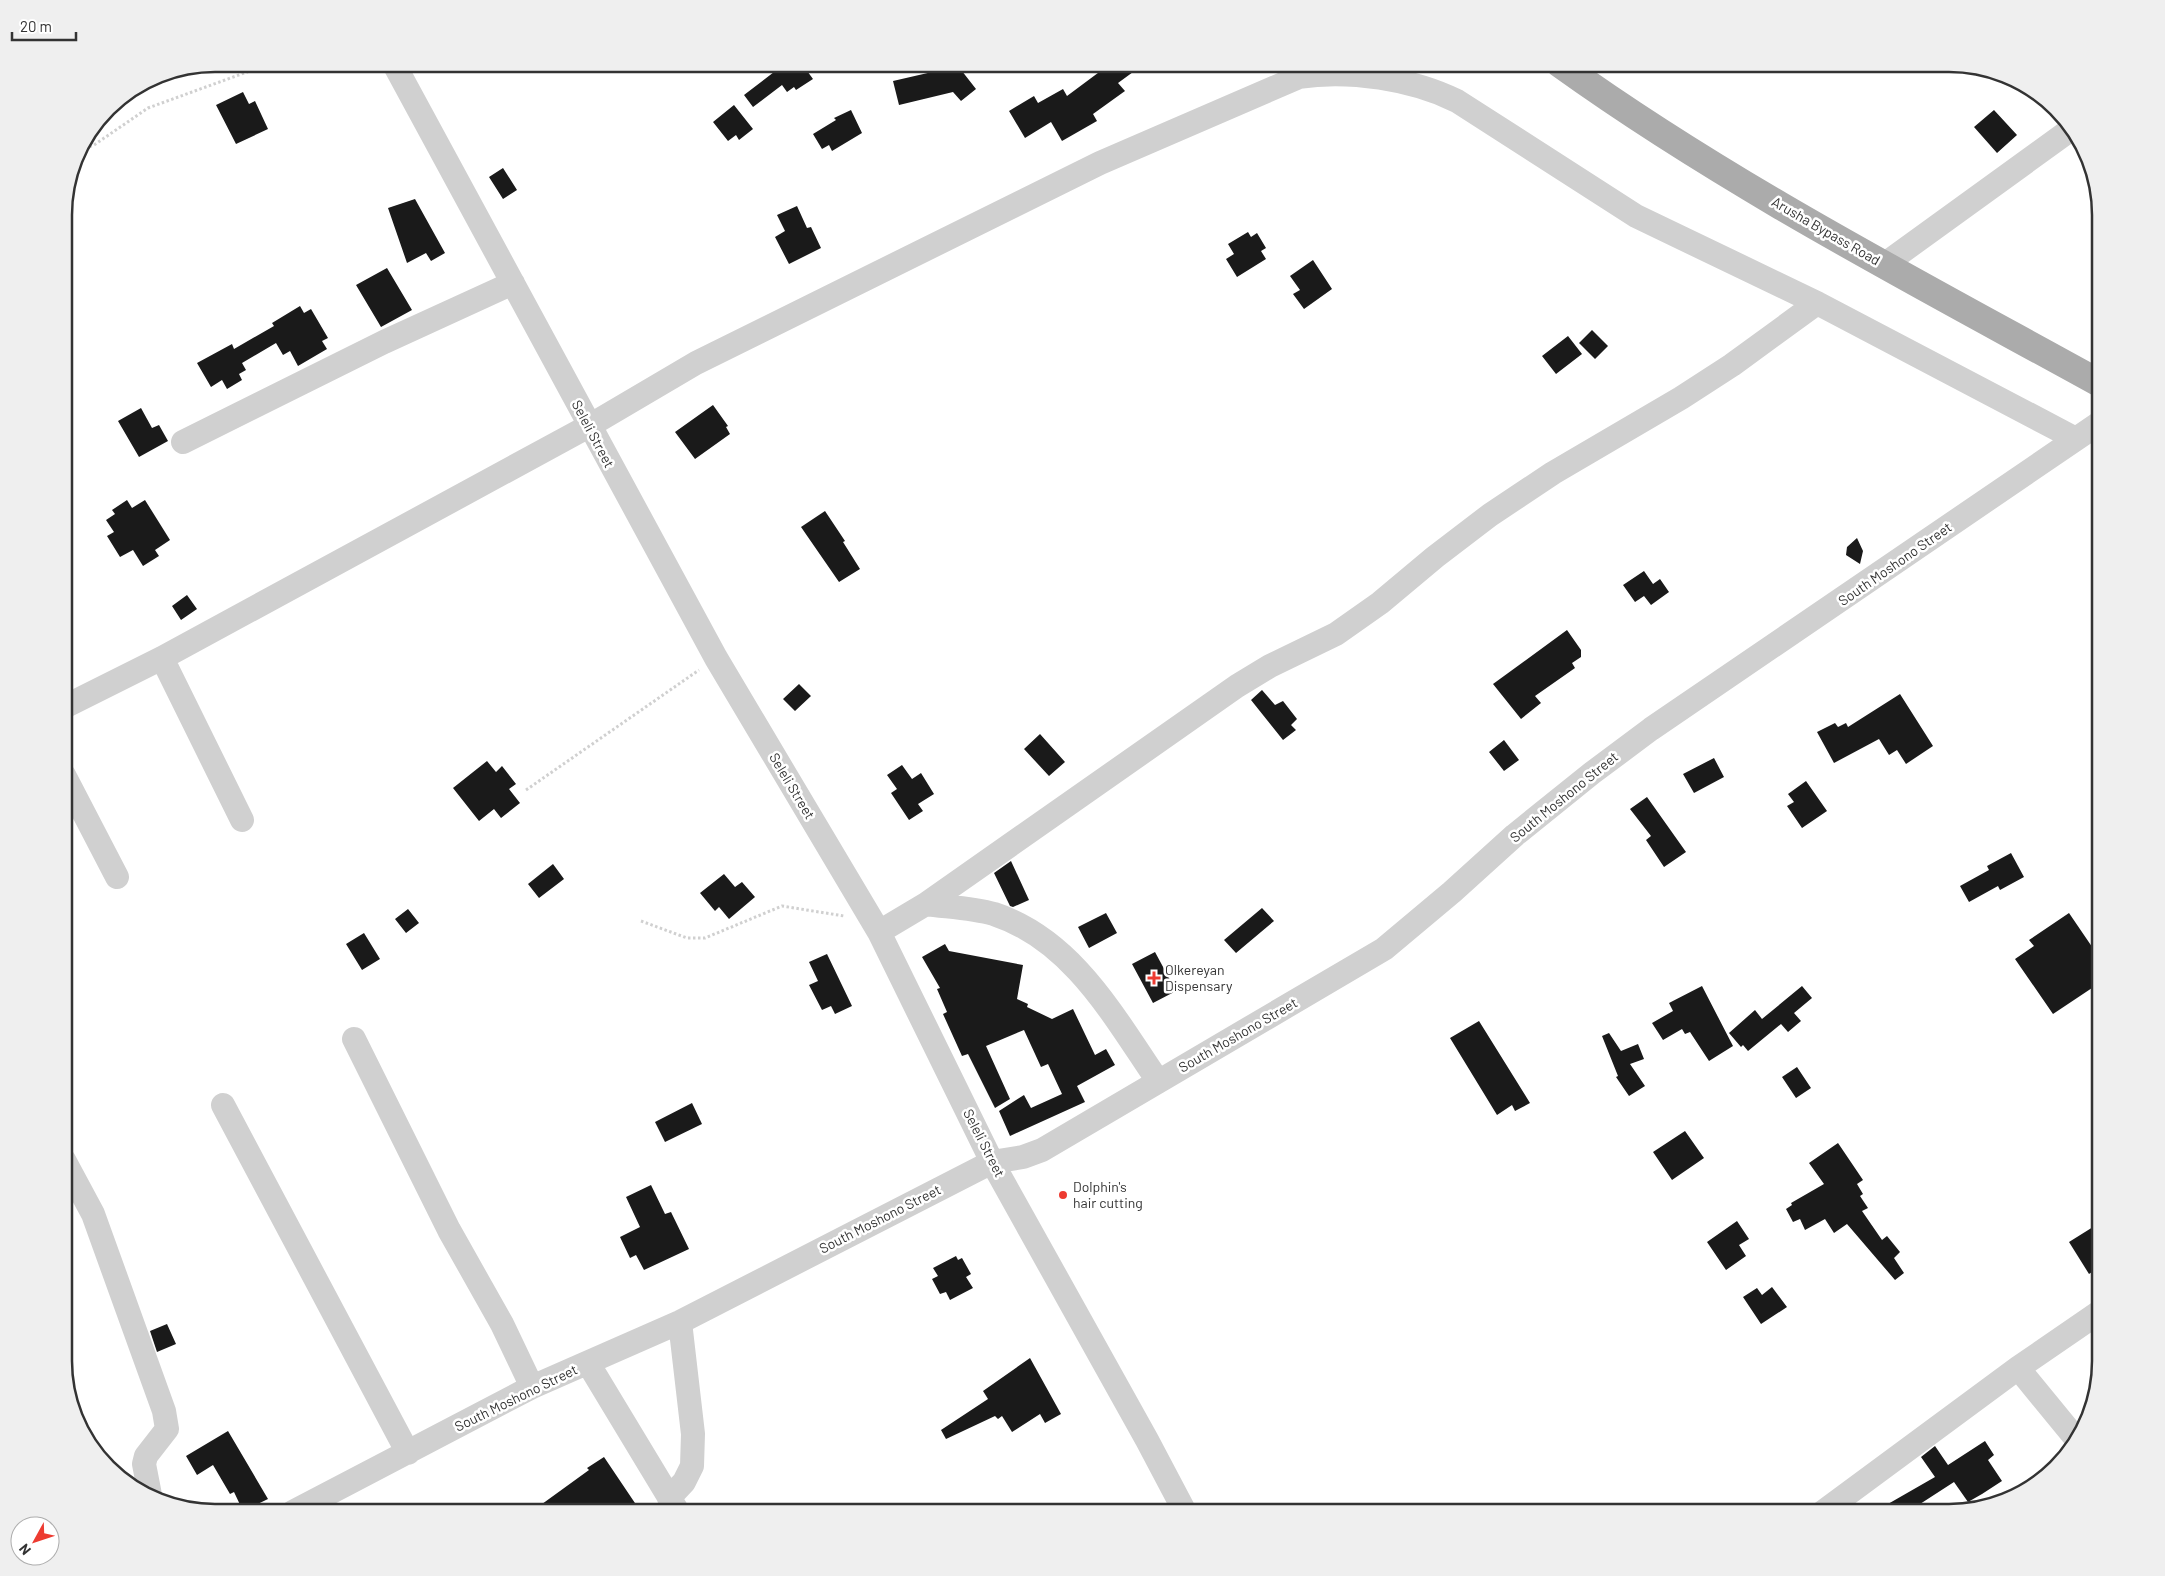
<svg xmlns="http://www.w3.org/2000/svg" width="2165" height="1576" font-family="Barlow,sans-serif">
<rect width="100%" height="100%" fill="#fff"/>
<path fill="#1a1a1a" d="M768 64H802L813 79 796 90 794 87 787 92 782 85 753 107 744 95 774 72Z
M1110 64H1144L1118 83 1125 91 1093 114 1097 121 1062 141 1051 122 1025 138 1009 111 1034 96 1038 103 1063 89 1067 96Z
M958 66 976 89 961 101 953 92 899 105 893 81Z
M243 92 249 104 255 101 268 129 236 144 216 105Z
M734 105 753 129 739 140 736 135 728 141 713 122Z
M851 110 862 133 832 151 829 145 822 149 813 134 836 120 834 118Z
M1994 110 2017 135 1997 153 1974 127Z
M503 168 517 190 503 199 489 177Z
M415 199 445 253 431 261 426 253 407 263 388 208Z
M797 206 807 228 811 227 821 248 789 264 775 237 785 231 777 215Z
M1248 232 1251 237 1257 233 1266 248 1261 251 1266 259 1237 277 1226 259 1234 254 1228 244Z
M1313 260 1332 289 1304 309 1293 294 1300 290 1290 276Z
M387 268 412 310 381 327 356 285Z
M300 306 304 313 311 309 328 338 322 341 327 349 298 366 290 351 283 355 276 343 242 363 246 370 239 374 242 380 227 389 222 380 211 387 197 363 232 344 234 349 274 326 272 323Z
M1592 330 1608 346 1595 359 1579 343Z
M1568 336 1582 354 1556 374 1542 356Z
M713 405 728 426 726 427 730 434 695 459 675 432Z
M141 408 152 428 159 425 168 441 139 457 118 421Z
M127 500 132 508 145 500 170 540 155 550 159 556 143 566 133 550 120 557 107 536 114 532 106 520 115 514 112 510Z
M825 511 845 541 843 542 860 569 839 582 801 527Z
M1857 538 1863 551 1860 564 1846 555 1847 547Z
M1644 571 1653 584 1660 579 1669 592 1651 605 1644 596 1635 602 1623 585Z
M187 595 197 609 181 620 172 606Z
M1567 630 1581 650V657L1572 663 1575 668 1535 696 1541 703 1521 719 1493 684Z
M799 684 811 696 795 711 783 699Z
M1262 690 1275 705 1283 701 1297 719 1291 725 1296 730 1283 740 1251 700Z
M1900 694 1933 746 1906 764 1897 750 1889 755 1879 739 1834 763 1817 732 1835 723 1838 727 1846 723 1848 727Z
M1040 734 1065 762 1049 776 1024 749Z
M1504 740 1519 760 1504 771 1489 752Z
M1714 758 1724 777 1694 793 1683 774Z
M487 761 496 772 502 766 516 784 509 789 520 803 501 818 494 809 479 821 453 788Z
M902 765 912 779 921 773 934 794 918 804 923 811 909 820 891 793 897 789 887 775Z
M1806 781 1827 811 1802 828 1787 806 1794 802 1788 794Z
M1647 797 1686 852 1664 867 1646 840 1651 836 1630 809Z
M2011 853 2024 877 2000 890 1998 886 1969 902 1960 886 1989 870 1987 866Z
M1011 861 1029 900 1013 907 1010 906 994 873Z
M553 864 564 879 539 898 528 884Z
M724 874 735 887 742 882 755 897 729 919 719 907 715 911 700 893Z
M1262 908 1274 921 1236 953 1224 940Z
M408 909 419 923 406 933 395 919Z
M1106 913 1117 933 1089 948 1078 927Z
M2069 913 2101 960V982L2053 1014 2015 959 2034 946 2029 940Z
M364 933 380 959 362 970 346 944Z
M945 944 949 951 1023 965 1017 999 1028 1004 1027 1007 1052 1019 1073 1009 1095 1055 1106 1049 1115 1065 1077 1086 1085 1102 1010 1136 999 1111 1024 1095 1031 1108 1062 1094 1048 1064 1041 1067 1024 1030 986 1046 1010 1099 995 1108 968 1054 962 1056 943 1014 947 1012 937 989 940 988 922 957Z
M1155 952 1176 991 1153 1003 1132 964Z
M827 954 852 1006 835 1014 831 1006 822 1010 809 985 818 981 809 962Z
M1702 986 1733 1046 1709 1061 1690 1032 1685 1034 1682 1029 1663 1040 1652 1023 1673 1011 1669 1003Z
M1802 986 1812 998 1794 1013 1801 1021 1788 1032 1781 1024 1748 1051 1743 1045 1741 1047 1729 1033 1755 1010 1762 1019Z
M1479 1021 1530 1103 1515 1111 1512 1105 1497 1115 1450 1038Z
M1609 1033 1621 1051 1638 1044 1644 1059 1630 1064 1645 1086 1629 1096 1616 1077 1618 1076 1602 1036Z
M1797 1067 1811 1088 1796 1098 1782 1077Z
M692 1103 702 1124 665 1142 655 1122Z
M1685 1131 1704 1158 1672 1180 1653 1152Z
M1838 1143 1863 1180 1857 1184 1863 1194 1860 1196 1868 1208 1862 1211 1882 1240 1887 1236 1900 1252 1894 1258 1904 1273 1895 1280 1847 1224 1834 1233 1825 1219 1805 1230 1800 1219 1793 1222 1786 1209 1792 1205 1791 1203 1824 1184 1809 1163Z
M651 1185 665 1214 671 1212 689 1249 644 1270 636 1255 630 1258 620 1237 640 1227 626 1197Z
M1737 1221 1749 1239 1739 1245 1746 1256 1726 1270 1707 1242Z
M2093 1227 2101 1241V1266L2089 1274 2069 1242Z
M956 1256 958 1260 962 1258 971 1274 966 1277 973 1288 950 1300 946 1292 940 1294 932 1279 938 1276 933 1268Z
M1772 1287 1787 1307 1761 1324 1743 1297 1757 1288 1762 1295Z
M167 1324 176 1344 157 1352 150 1331Z
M1030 1358 1061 1414 1045 1423 1040 1414 1012 1432 1002 1416 998 1419 995 1416 946 1439 941 1430 988 1399 983 1391Z
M228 1431 268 1499 243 1511 234 1492 230 1494 213 1465 197 1475 186 1456Z
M1985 1441 1994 1455 1988 1460 2002 1481 1982 1494 1968 1502 1954 1482 1920 1504 1925 1512H1874L1935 1477 1921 1457 1935 1446 1948 1465Z
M604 1457 641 1512H531L589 1470 587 1468Z"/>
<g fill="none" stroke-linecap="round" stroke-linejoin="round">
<path stroke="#d0d0d0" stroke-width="3" stroke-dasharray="2.5 2.5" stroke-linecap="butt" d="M80 150 94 145 148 108 269 64
M526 790 699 670
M641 921 687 938H705L782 906 844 916"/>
<path stroke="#d0d0d0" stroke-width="24" d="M394 64 716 658 879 932 992 1162 1147 1440 1185 1512
M1885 264 2070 130
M183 442 384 342 513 283
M162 658 242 820
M64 707 162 658 589 426 696 363 1100 163 1299 77C1348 69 1413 79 1457 101L1636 216 1817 303 2076 439
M64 775 117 877
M926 904C948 907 973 908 994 914 1073 940 1114 1017 1158 1081
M879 932 926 904 1237 686 1270 666 1336 634 1380 603 1435 557 1490 515 1553 473 1681 398 1732 365 1817 303
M354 1039 449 1230 502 1324 532 1387
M223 1105 408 1453
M64 1160 93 1214 164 1411 167 1429 146 1456 144 1464 150 1495
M588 1363 678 1512
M2018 1368 2077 1440
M669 1498 684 1482 692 1466 693 1434 680 1322
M293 1512 532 1387 680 1322 992 1162 1023 1157 1042 1150 1384 949 1452 892 1515 835 1592 773 1651 729 2101 422
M1823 1512 2018 1368 2101 1311"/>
<path stroke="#ababab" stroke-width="28" d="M1560 64C1730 186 1918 283 2101 384"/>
</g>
<g fill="#ed3b31" stroke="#fff" stroke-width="2">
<path d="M1151.5 970.5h5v5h5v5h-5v5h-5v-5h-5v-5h5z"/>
<circle cx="1063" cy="1195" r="5"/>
</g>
<g text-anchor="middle" stroke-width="5" stroke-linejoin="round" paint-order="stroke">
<g font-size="14" fill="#333" stroke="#fff">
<text transform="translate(1826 231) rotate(30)" y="5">Arusha Bypass Road</text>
<text transform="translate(593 434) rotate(62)" y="5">Seleli Street</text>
<text transform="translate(1895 564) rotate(-35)" y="5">South Moshono Street</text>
<text transform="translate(792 786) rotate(59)" y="5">Seleli Street</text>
<text transform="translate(1564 797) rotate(-39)" y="5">South Moshono Street</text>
<text transform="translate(1238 1035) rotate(-30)" y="5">South Moshono Street</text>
<text transform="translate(984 1143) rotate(63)" y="5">Seleli Street</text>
<text transform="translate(880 1219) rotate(-27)" y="5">South Moshono Street</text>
<text transform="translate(516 1398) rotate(-26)" y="5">South Moshono Street</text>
</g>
<g font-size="14" fill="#333" stroke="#fff" text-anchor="start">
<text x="1165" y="975">Olkereyan<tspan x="1165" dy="16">Dispensary</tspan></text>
<text x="1073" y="1192">Dolphin's<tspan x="1073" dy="16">hair cutting</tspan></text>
</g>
</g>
<path d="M0 0H2165V1576H0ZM215 72H1949A143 143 0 0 1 2092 215V1361A143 143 0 0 1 1949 1504H215A143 143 0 0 1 72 1361V215A143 143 0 0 1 215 72Z" fill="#efefef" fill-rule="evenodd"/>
<path fill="none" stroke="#333" stroke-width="2.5" d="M215 72H1949A143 143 0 0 1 2092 215V1361A143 143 0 0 1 1949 1504H215A143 143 0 0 1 72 1361V215A143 143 0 0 1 215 72Z"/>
<g transform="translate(35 1541) rotate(230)"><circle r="24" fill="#ffffff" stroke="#adadad"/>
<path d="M0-4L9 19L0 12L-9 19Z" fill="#ed3b31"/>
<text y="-8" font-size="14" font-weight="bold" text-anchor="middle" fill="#333333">N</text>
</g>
<path d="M12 32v8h64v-8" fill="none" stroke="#333333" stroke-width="2.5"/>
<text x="20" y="32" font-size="15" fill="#333333" stroke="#ffffff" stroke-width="4" paint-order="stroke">20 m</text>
</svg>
